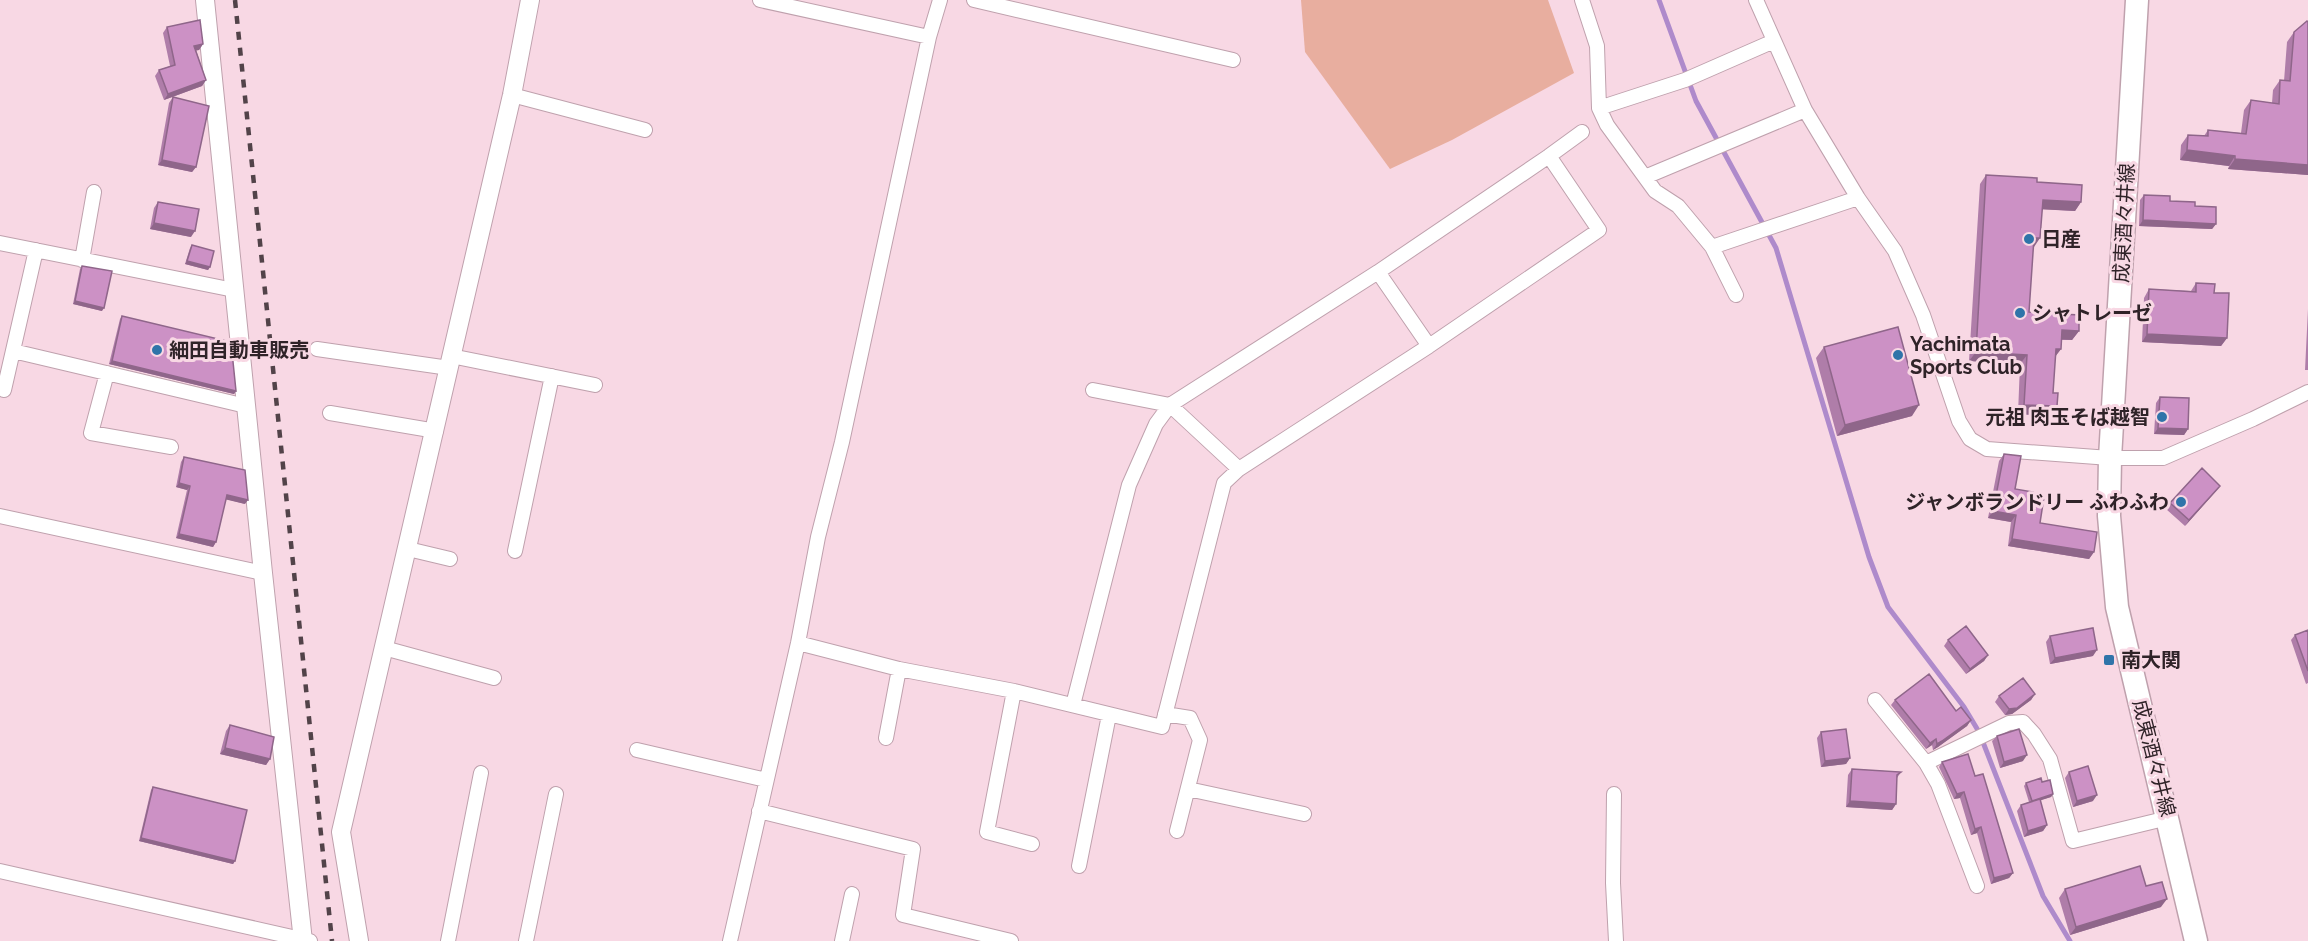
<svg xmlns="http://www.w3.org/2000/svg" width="2308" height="941" font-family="Raleway,'Noto Sans JP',sans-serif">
<rect width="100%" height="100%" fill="#f8d8e4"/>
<path fill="#e8ae9f" d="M1301 0H1548L1574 73 1452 140 1390 169 1305 52Z"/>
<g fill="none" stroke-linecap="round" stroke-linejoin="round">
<path stroke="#ae8acb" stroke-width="5" d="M1659 0 1696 101 1776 248 1869 557 1888 607 1964 707 1979 732 2043 896 2070 941"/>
<defs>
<path id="minor" d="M760 0 929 37
M974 0 1233 60
M1582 0 1597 46 1599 108 1607 125 1655 191 1678 206 1712 247 1736 295
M1756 0 1805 110 1858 198 1895 251 1923 315 1959 421 1970 439 1987 449 2110 458H2163L2253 419 2308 392
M512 95 645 130
M1599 108 1685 80 1774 41
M1645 177 1805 110
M0 243 234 290
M1712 247 1858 198
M82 260 94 192
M1378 272 1429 346
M317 349 449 368
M13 351 246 406
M451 356 595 385
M107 373 91 433 171 447
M4 390 36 250
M1093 390 1170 405 1239 469
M330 413 436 431
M0 516 263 573
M408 549 450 559
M515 551 552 376
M798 643 899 669 1014 691 1162 727 1224 483 1239 469 1429 346 1599 230 1549 156 1582 132
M384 648 494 678
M1014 691 987 832 1032 844
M1875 700 1926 763 1938 784 1977 886
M1073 705 1129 485 1156 424 1170 405 1378 272 1549 156
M1165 714 1190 718 1200 740 1177 831
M886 738 899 669
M637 750 766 780
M1926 763 2009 723 2023 722 2034 734 2050 759 2073 841 2168 818
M1188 789 1304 814
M1614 794 1613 883 1616 941
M759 811 913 849 903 915 1011 941
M1079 866 1109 715
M0 871 310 941
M448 941 481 773
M526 941 556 794
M730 941 798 643 818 537 842 442 929 37 940 0
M842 941 852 894"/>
<path id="tertiary" d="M205 0 263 573 303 941
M359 941 341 832 512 95 530 0"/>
<path id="primary" d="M2137 0 2110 458 2109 516 2117 607 2196 941"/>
</defs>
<use href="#minor" stroke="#bfa1ad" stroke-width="16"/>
<use href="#tertiary" stroke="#bfa1ad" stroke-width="20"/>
<use href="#primary" stroke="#bfa1ad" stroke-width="25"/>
<use href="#minor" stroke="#fff" stroke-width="14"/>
<use href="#tertiary" stroke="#fff" stroke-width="18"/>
<use href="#primary" stroke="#fff" stroke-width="22"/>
<path stroke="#524349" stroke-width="4.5" stroke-dasharray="8 8" stroke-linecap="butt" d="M235 0 332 941"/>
</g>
<path fill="#af7da9" d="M167 27 203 44 199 50H196L206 80 202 86 164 100 155 76 159 70 170 66 163 33Z
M2294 32 2308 175 2228 169 2229 166 2180 160 2181 145 2188 135 2204 136 2208 130 2241 133 2244 110 2251 100 2272 103 2273 90 2280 80 2284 81 2287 42Z
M173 97 196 167 192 172 158 165 169 103Z
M1986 175 2037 182 2081 202 2075 211 2042 209 2033 247 2029 312 2079 331 2072 340H2061V349L2055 357 2053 393 2057 406 2051 416 2018 414 2020 364 1969 361 1980 184Z
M2144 195 2195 206 2216 224 2212 229 2139 226 2140 200Z
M158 202 191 237 150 229 154 208Z
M192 245 210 267 208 270 185 264 190 248Z
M82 266 102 311 73 304 80 269Z
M2196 283 2214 293 2227 338 2221 346 2142 342 2144 298 2149 289 2191 291Z
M2308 309V370H2305Z
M122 316 236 391 234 394 109 364 120 319Z
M1824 347 1912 416 1837 436 1816 358Z
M2160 397 2188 429 2184 435 2154 434 2156 403Z
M2004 454 2015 489 2032 495 2040 523 2094 552 2089 559 2008 546 2011 522 1988 518 1999 461Z
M184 457 245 504 226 499 216 542 213 547 176 538 187 490 176 487 181 462Z
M2216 491 2185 526 2166 509 2170 503Z
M2308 630V683L2306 684 2291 640 2295 635Z
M2050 636 2093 656 2050 664 2046 642Z
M1948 640 1988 655 1984 661 1966 674 1944 646Z
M2035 694 2031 700 2012 714 2005 715 1995 702 1999 696Z
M1895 700 1956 711 1971 720 1967 726 1938 747 1933 750 1932 745 1926 749 1891 705Z
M230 725 270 759 266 765 220 754 226 731Z
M1821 732 1850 758 1846 764 1821 767 1817 738Z
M1997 736 2023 761 2000 768 1992 741Z
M1942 762 1975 776 2013 873 2009 878 1991 884 1977 833 1971 835 1960 798 1954 799 1939 767Z
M1852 769 1901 772 1897 778 1896 804 1892 810 1846 807 1848 775Z
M2069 772 2093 801 2073 807 2065 778Z
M2026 783 2053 794 2051 797 2040 800 2047 825 2043 831 2024 837 2017 811 2021 805 2029 802 2024 786Z
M153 787 235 861 233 864 139 841 151 790Z
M2146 886 2161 907 2070 935 2059 898 2065 889Z"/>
<path fill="#8f668a" d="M203 44 199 50 190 52 194 46Z
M206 80 202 86 164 100 168 94Z
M2187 150 2235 156 2229 166 2180 160Z
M2235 159 2308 165V175L2228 169Z
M162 160 196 167 192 172 158 165Z
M2043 200 2081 202 2075 211 2036 209Z
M2143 220 2216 224 2212 229 2139 226Z
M154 223 195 231 191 237 150 229Z
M2034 238H2040L2034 247H2027Z
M187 261 210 267 208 270 185 264Z
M75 301 104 308 102 311 73 304Z
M2062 330 2079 331 2072 340 2056 339Z
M2147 334 2227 338 2221 346 2142 342Z
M2056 349H2061L2054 358Z
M1976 352 2027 355 2020 364 1969 361Z
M112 361 236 391 234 394 109 364Z
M1919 405 1912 416 1837 436 1845 425Z
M2024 405 2057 406 2051 416 2018 414Z
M2158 428 2188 429 2184 435 2154 434Z
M179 483 190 486 187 490 176 487Z
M2220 486 2216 491 2185 526 2189 520Z
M227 495 248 500 245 504 224 499Z
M1993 511 2016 515 2011 522 1988 518Z
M179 534 216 542 213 547 176 538Z
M2012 539 2094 552 2089 559 2008 546Z
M2097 650 2093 656 2050 664 2055 658Z
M1988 655 1984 661 1966 674 1970 669Z
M2035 694 2031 700 2012 714 2005 715 2009 709Z
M1971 720 1967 726 1938 747 1933 750 1937 744Z
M1936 739 1932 745 1926 749 1930 743Z
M225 748 270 759 266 765 220 754Z
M2027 755 2023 761 2000 768 2004 762Z
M1850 758 1846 764 1821 767 1825 761Z
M1964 792 1960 798 1954 799 1957 794Z
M2053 794 2051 797 2030 804 2032 801Z
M2097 795 2093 801 2073 807 2077 801Z
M1850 801 1896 804 1892 810 1846 807Z
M2047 825 2043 831 2024 837 2028 831Z
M1981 827 1977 833 1971 835 1975 829Z
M141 838 235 861 233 864 139 841Z
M2013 873 2009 878 1991 884 1994 878Z
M2167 899 2161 907 2070 935 2076 927Z"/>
<path fill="#cc91c5" stroke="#8f668a" stroke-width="1.5" d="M200 20 203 44 194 46 206 80 168 94 159 70 175 65 167 27Z
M2307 21 2308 22V165L2235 159V156L2187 150 2188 135 2208 136V130L2246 134 2251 100 2279 104 2280 80 2290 81 2294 32Z
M173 97 209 106 196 167 162 160Z
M1986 175 2037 178V182L2082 185 2081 202 2043 200 2040 238H2034L2029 312 2079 315V331L2062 330 2061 349H2056L2053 393H2058L2057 406 2024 405 2027 355 1976 352Z
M2144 195 2170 196V201L2195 202V206L2216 207V224L2143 220Z
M158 202 199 209 195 231 154 223Z
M192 245 214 251 210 267 187 261Z
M82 266 112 271 104 308 75 301Z
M2196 283 2215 284 2214 293H2229L2227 338 2147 334 2149 289 2196 292Z
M122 316 231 342 236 391 112 361Z
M1898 327 1919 405 1845 425 1824 347Z
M2160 397 2189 398 2188 429 2158 428Z
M2004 454 2021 456 2015 489 2033 492 2032 495 2044 497 2040 523 2097 532 2094 552 2012 539 2016 515 1993 511Z
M184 457 245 470 248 500 227 495 216 542 179 534 190 486 179 483Z
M2202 468 2220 486 2189 520 2170 503Z
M1966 626 1988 655 1970 669 1948 640Z
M2093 628 2097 650 2055 658 2050 636Z
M2308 630V671L2295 635Z
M1929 674 1956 711 1961 707 1971 720 1942 741 1937 744 1936 739 1930 743 1895 700Z
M2023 678 2035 694 2017 708 2009 709 1999 696Z
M230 725 274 737 270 759 225 748Z
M1846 729 1850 758 1825 761 1821 732Z
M2019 729 2027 755 2004 762 1997 736Z
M1968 754 1975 776 1983 774 2013 873 1994 878 1981 827 1975 829 1964 792 1957 794 1942 762Z
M2088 766 2097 795 2077 801 2069 772Z
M1852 769 1901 772 1897 775 1896 804 1850 801Z
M2041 778 2042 782 2050 780 2053 794 2032 801 2026 783Z
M153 787 247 810 235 861 141 838Z
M2040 799 2047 825 2028 831 2021 805Z
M2140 866 2146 886 2162 882 2167 899 2076 927 2065 889Z"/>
<g fill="#2f74a9" stroke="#f8d8e4" stroke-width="2">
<circle cx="2029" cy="239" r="6"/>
<circle cx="2020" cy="313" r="6"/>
<circle cx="157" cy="350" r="6"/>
<circle cx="1898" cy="355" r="6"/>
<circle cx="2162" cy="417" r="6"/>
<circle cx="2181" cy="502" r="6"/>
<rect x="2103" y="654" width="12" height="12" rx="3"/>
</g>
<g text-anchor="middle" stroke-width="6" stroke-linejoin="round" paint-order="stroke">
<g font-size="20" fill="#2f2328" stroke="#f8d8e4">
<text transform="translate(2124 223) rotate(-87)" y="7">成東酒々井線</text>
<text transform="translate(2154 758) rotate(76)" y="7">成東酒々井線</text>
</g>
<g font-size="20" font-weight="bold" fill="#2f2328" stroke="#f8d8e4" text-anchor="start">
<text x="2041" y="246">日産</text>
<text x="2032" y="320">シャトレーゼ</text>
<text x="1910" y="351">Yachimata<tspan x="1910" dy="23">Sports Club</tspan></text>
<text x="169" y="357">細田自動車販売</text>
<text x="2150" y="424" text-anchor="end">元祖 肉玉そば越智</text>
<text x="2169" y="509" text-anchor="end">ジャンボランドリー ふわふわ</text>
<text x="2121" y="667">南大関</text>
</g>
</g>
</svg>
